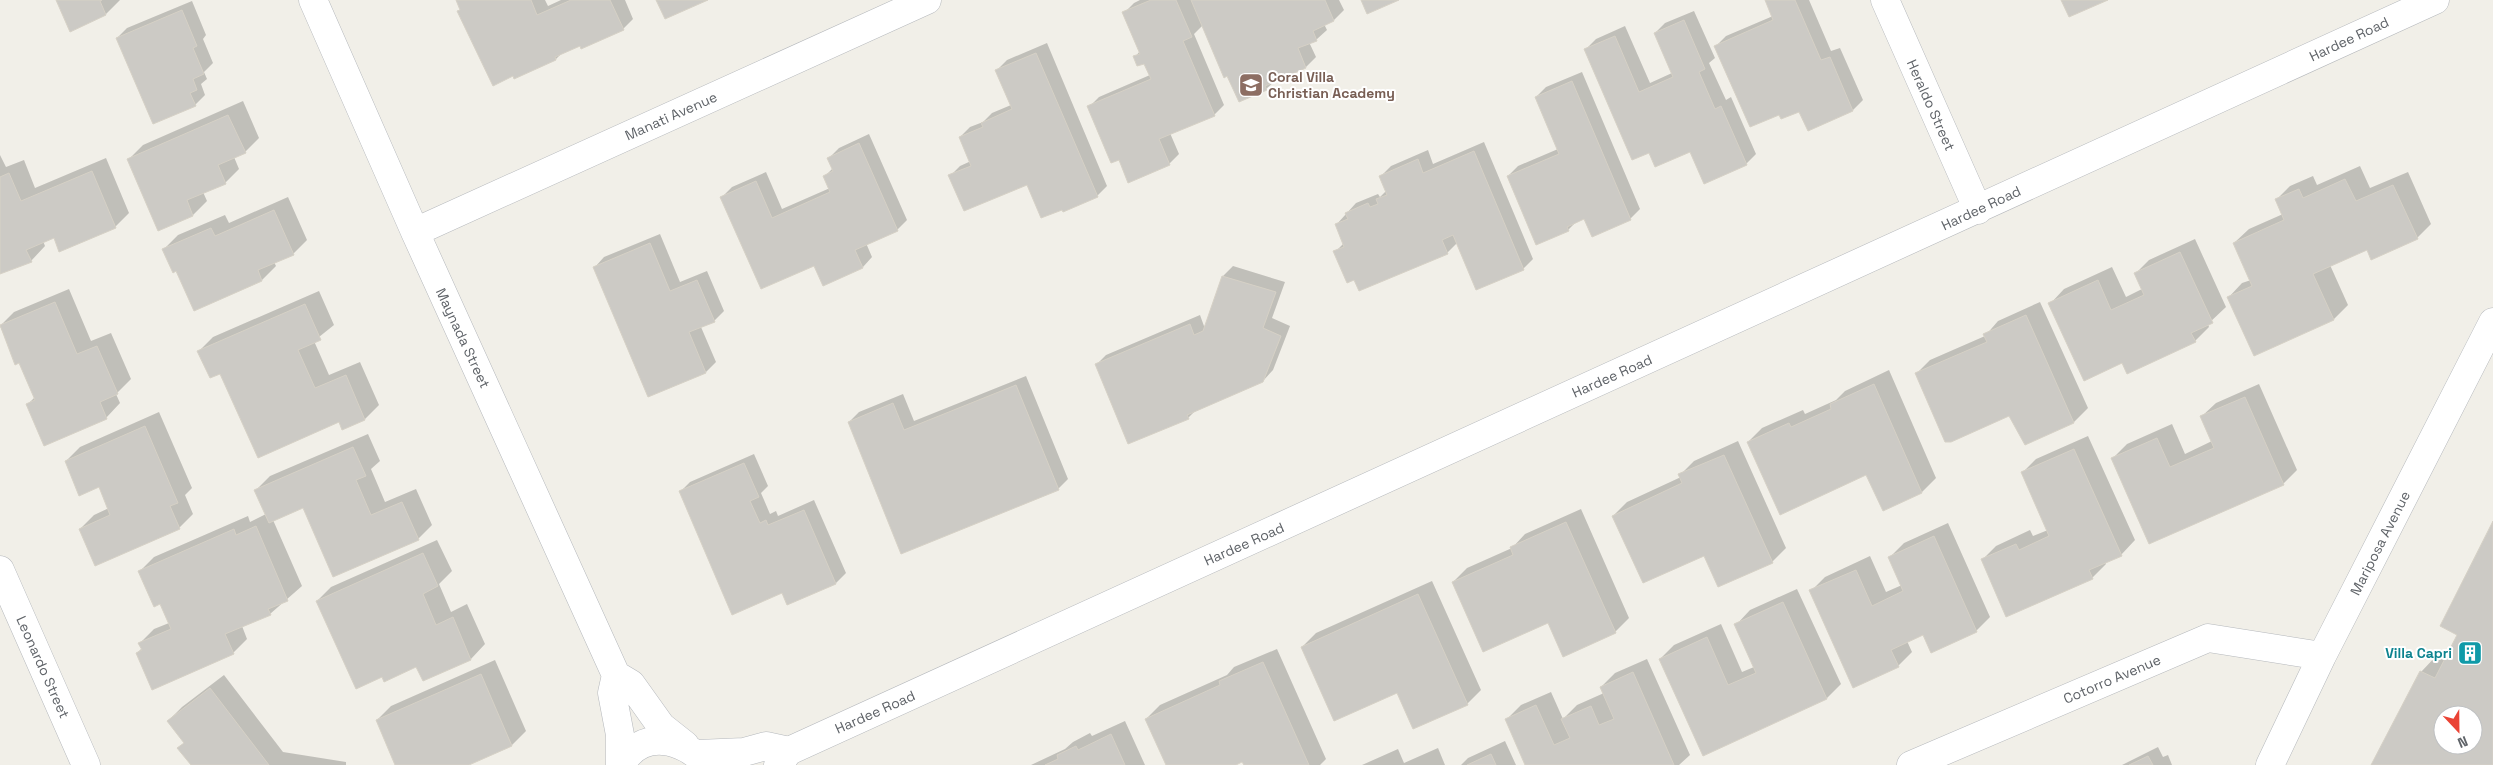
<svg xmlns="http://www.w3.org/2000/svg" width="2493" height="765" font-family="'Space Grotesk',sans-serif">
<rect width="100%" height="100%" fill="#f1efe8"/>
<path fill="#0003" fill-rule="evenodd" d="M57 0H120L106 14Z
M457 0H545L548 6 561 0H625L633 19 623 29 563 52 556 59 459 11 461 9Z
M1140 0H1339L1344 10 1334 20 1324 24 1327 30 1317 39 1309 42 1316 57 1306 67 1275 81 1266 89 1228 75 1203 25 1194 34 1224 105 1214 115 1170 133 1179 154 1169 164 1120 159 1089 107 1099 97 1150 75 1145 62 1135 57 1140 51 1124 13 1134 3Z
M1766 0H1809L1831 51 1840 48 1863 100 1853 110H1800L1716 46 1726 36 1773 16Z
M192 1 206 35 203 39 213 63 204 72 207 79 201 84 205 95 195 105 117 38 127 28Z
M1694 11 1715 58 1709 63 1726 100 1731 97 1756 154 1746 164 1691 150 1649 152 1586 49 1596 39 1625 26 1650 83 1672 73 1655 33 1665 23Z
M1047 43 1107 186 1097 196 1027 184 950 176 960 166 971 161 960 137 970 127 983 122 992 113 1011 105 997 70 1007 60Z
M1582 72 1640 209 1630 219 1585 217 1578 220 1568 230 1508 176 1518 166 1558 149 1536 97 1546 87Z
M243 101 259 138 245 152 234 157 239 169 225 183 203 192 207 201 193 215 158 230 129 159 143 145Z
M869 134 907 220 897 230 866 243 872 257 863 267 815 264 722 197 732 187 766 172 782 209 830 188 824 177 833 168 829 158 839 148Z
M1484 142 1533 259 1523 269 1477 288 1458 242 1447 253 1335 252 1344 243 1336 225 1356 203 1378 194 1380 197 1387 190 1381 176 1391 166 1428 150 1433 164Z
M0 155 6 167 24 160 35 188 106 158 129 213 115 227 54 236 43 241 45 246 31 261 0 273Z
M2360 166 2370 188 2408 172 2431 224 2417 238 2367 248 2330 265 2348 305 2334 319 2254 355 2228 298 2242 283 2251 280 2234 243 2249 229 2283 214 2276 200 2290 186 2313 176 2317 185Z
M288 197 307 240 293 254 274 262 276 266 262 280 177 270 164 249 178 235 225 215 229 223Z
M660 234 680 282 707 271 724 311 714 321 701 327 716 362 706 372 595 267 604 257Z
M2195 239 2226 307 2208 324 2209 327 2195 341 2123 362 2050 304 2064 289 2112 267 2126 297 2142 289 2135 274 2149 260Z
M1233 266 1285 282 1272 318 1290 326 1273 370 1263 381 1197 409 1188 418 1096 365 1106 355 1200 315 1204 326 1207 325 1223 276Z
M69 289 91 341 111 333 131 379 116 394 120 403 106 418 27 405 35 397 20 362 16 363 0 326 14 312Z
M319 291 334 325 314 341 329 375 360 362 379 405 365 419 342 428 339 421 221 372 199 351 213 337Z
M2040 302 2088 408 2074 422 2026 444 2010 414 1916 374 1930 360 1985 336 1998 321Z
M1889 370 1936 478 1922 492 1883 509 1867 474 1748 442 1762 428 1803 410 1805 414 1836 400 1845 391Z
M1026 376 1068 479 1058 489 849 422 859 412 903 394 914 421Z
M2259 384 2297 470 2283 484 2150 543 2113 458 2127 444 2172 424 2185 454 2212 441 2201 417 2216 403Z
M159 412 192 488 185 495 193 514 179 528 80 529 94 515 109 508 99 486 66 461 80 447Z
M368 434 380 461 371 469 385 502 416 489 432 525 418 539 303 506 273 520 302 586 270 614 242 626 247 639 233 653H137L142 648 140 643 154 629 169 623 161 602 140 571 154 557 248 516 250 522 266 514 256 490 270 476Z
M2088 436 2135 540 2121 555 2105 562 2106 564 2092 578 1982 560 1996 546 2030 530 2033 536 2048 530 2022 473 2036 459Z
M1738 441 1786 548 1772 562 1705 554 1613 516 1627 502 1681 477 1680 475 1694 461Z
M754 454 768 486 761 493 770 514 776 511 778 516 814 500 846 573 836 583 788 603 783 592 680 492 690 482Z
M1581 509 1629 618 1615 632 1548 621 1453 582 1467 568 1512 548 1525 534Z
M1948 523 1990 617 1976 631 1924 634 1907 641 1912 652 1898 666 1811 591 1825 577 1870 556 1886 592 1902 585 1890 557 1904 543Z
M2493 524V765H2372L2421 672 2438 654 2446 659 2459 635ZM2443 715H2473V745H2443Z
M437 540 452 571 439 584 451 612 467 604 485 644 471 659 423 680 417 665 382 676 317 601 331 587Z
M1432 581 1481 690 1467 704 1398 691 1302 647 1316 633Z
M1797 589 1841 684 1827 698 1703 754 1660 659 1674 645 1721 624 1742 672 1754 667 1736 625 1750 610Z
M1277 649 1326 759 1320 765H1245L1243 761 1233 765H1167L1146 719 1160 705 1227 675 1234 667Z
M1647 659 1690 755 1679 765H1527L1507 719 1521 705 1551 692 1563 719 1577 705 1604 693 1601 687 1615 673Z
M495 660 526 731 512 745 465 765H397L377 720 391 706Z
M224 675 283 752 346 762V765H193L179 748 185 742 168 721 182 707Z
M1125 721 1145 765H1031L1065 749 1073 742 1090 733 1092 736Z
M1505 741 1516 765H1461L1468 758Z
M2158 747 2163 757 2168 755 2172 765H2122Z
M1438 748 1445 765H1362L1398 749 1404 763Z"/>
<path fill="#cccac5" stroke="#d6d1c6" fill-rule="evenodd" d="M56 0H102L100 1 106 15 70 32Z
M456 0H531L537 15 571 0H610L624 30 581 49 580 46 555 57 556 60 514 79 513 76 493 86 457 11 460 10Z
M656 0H708L665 19Z
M1151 0H1176L1192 37 1183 41 1215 116 1159 139 1170 165 1128 183 1119 160 1111 163 1087 106 1151 79 1144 64 1137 66 1133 56 1140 54 1122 12Z
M1191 0H1325L1334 21 1313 31 1317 41 1298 48 1306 68 1265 86 1267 90 1239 102 1227 76 1224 78Z
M1361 0H1399L1367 14Z
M1765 0H1795L1821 60 1830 57 1853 111 1808 131 1799 112 1781 119 1779 115 1750 127 1714 46 1773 20Z
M2061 0H2108L2069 17Z
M182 10 197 46 193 48 204 74 193 79 197 90 190 93 196 106 153 124 116 38Z
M1684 20 1705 69 1699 72 1715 109 1721 106 1747 165 1704 184 1690 152 1655 167 1649 153 1632 160 1584 49 1615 36 1639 92 1673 77 1654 33Z
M1036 53 1098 197 1063 212 1062 210 1041 218 1027 185 964 211 948 175 971 166 959 137 983 127 981 123 1012 109 995 70Z
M1572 81 1631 220 1592 237 1584 219 1567 227 1569 231 1536 245 1507 176 1559 154 1535 97Z
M228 115 246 153 218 165 226 184 187 200 193 216 158 231 127 159Z
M859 143 898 231 855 250 863 268 823 286 814 266 761 289 720 197 756 181 772 218 830 192 823 176 833 171 827 158Z
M1474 151 1524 270 1476 290 1453 235 1442 240 1448 254 1359 291 1354 280 1347 283 1333 251 1344 247 1335 224 1348 219 1345 213 1368 203 1370 207 1378 204 1376 199 1387 195 1379 176 1418 159 1423 173Z
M92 171 116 228 59 252 54 238 26 250 32 262 0 274V177L9 173 21 201Z
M2345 179 2356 201 2393 185 2418 239 2371 260 2367 250 2313 274 2334 320 2254 356 2227 297 2252 286 2233 243 2284 220 2275 199 2299 189 2303 198Z
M274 210 294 255 258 270 262 281 194 311 176 271 173 273 162 249 211 228 215 236Z
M650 243 670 291 697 280 715 322 689 332 706 373 648 397 593 267Z
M2180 252 2213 323 2191 333 2196 342 2127 374 2122 363 2084 381 2048 303 2098 280 2111 310 2144 295 2134 273Z
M1222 276 1276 292 1263 328 1281 336 1263 382 1187 415 1189 419 1128 444 1095 364 1190 324 1194 335 1203 331Z
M55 302 77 354 97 346 118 394 100 402 107 419 44 446 26 404 35 400 19 363 15 365 0 325Z
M305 304 321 340 298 350 315 388 346 375 365 420 342 430 339 422 258 458 220 374 210 378 197 351Z
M2026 315 2074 423 2025 445 2009 416 1951 442H1945L1915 373 1987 342 1983 334Z
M1874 384 1922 493 1883 511 1866 475 1780 515 1747 442 1789 423 1791 427 1831 409 1830 404Z
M1016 385 1059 490 901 554 848 422 893 403 904 430Z
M2245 397 2284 485 2149 544 2111 458 2157 438 2170 467 2214 448 2200 416Z
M145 426 178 503 170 506 180 529 95 566 79 529 110 515 99 487 79 496 65 461Z
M353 447 366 476 356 480 371 515 402 502 419 540 333 577 303 508 269 523 254 490Z
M2074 449 2122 556 2089 570 2093 579 2006 617 1981 559 2016 544 2019 550 2049 536 2021 472Z
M1724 455 1773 563 1718 587 1704 556 1643 583 1612 516 1682 483 1678 474Z
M744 463 759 497 750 501 760 523 766 520 768 525 804 510 836 584 787 605 782 593 732 615 679 491Z
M2493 521V765H2371L2420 671 2435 678 2457 635 2440 626ZM2443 715H2473V745H2443Z
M1566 522 1616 633 1563 657 1548 623 1483 652 1452 582 1513 555 1510 547Z
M256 526 288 601 268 609 271 615 225 634 234 654 152 690 136 653 142 650 138 643 171 629 160 604 154 607 138 571 234 529 236 535Z
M1934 536 1977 632 1931 653 1923 635 1891 650 1899 667 1853 688 1809 590 1856 570 1872 606 1903 591 1888 557Z
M423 553 438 586 423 594 436 625 453 617 471 660 423 681 416 667 384 682 382 677 356 689 316 601Z
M1418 594 1468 705 1413 729 1397 693 1334 721 1301 647Z
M1783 602 1827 699 1703 756 1659 659 1707 637 1728 685 1756 673 1734 624Z
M1263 662 1309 765H1244L1242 762 1236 765H1166L1145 719 1220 685 1219 681Z
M1633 672 1674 765H1525L1505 719 1536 705 1554 745 1570 738 1561 719 1591 706 1599 725 1614 719 1600 687Z
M481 674 512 746 469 765H395L376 720Z
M210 688 269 765H191L177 748 184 743 167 721Z
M1111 734 1125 765H1045L1058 759 1057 755 1076 746 1078 750Z
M1491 754 1496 765H1467Z
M2148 756 2153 765H2129Z"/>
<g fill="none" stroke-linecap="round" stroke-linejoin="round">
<defs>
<path id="minor" d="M313 0 415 232 616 675 631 684 661 726 685 745
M1885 0 1978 210
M415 232 927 0
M0 570 86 765
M616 675 612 693 620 735V765
M698 754 744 752 766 746 789 751
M621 765C641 728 684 738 707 765
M778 765 789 751 2435 0
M1911 765 2208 638 2322 656
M2270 765 2322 656 2493 322"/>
</defs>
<use href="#minor" stroke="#b5b8bc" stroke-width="29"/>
<use href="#minor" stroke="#fff" stroke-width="28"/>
</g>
<defs>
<symbol id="school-square" viewBox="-11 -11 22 22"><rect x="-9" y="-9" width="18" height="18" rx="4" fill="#8d6e63" stroke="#fff"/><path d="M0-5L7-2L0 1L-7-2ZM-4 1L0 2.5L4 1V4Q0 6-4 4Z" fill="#fff"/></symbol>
<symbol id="building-square" viewBox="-11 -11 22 22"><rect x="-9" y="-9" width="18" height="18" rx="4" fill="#0f9aa8" stroke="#fff"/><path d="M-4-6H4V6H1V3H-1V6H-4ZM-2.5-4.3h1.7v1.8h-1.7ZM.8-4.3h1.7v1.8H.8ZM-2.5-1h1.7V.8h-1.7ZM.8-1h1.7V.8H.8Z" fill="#fff"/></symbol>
</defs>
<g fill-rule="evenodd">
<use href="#school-square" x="1237" y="71" width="28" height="28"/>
<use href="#building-square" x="2456" y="639" width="28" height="28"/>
</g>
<g text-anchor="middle" stroke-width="4" stroke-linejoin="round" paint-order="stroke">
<g font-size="14" fill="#5f6368" stroke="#fff">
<text transform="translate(2349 39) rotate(-25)" y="5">Hardee Road</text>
<text transform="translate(1931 105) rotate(66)" y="5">Heraldo Street</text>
<text transform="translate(671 116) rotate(-24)" y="5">Manati Avenue</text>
<text transform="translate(1981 208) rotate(-25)" y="5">Hardee Road</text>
<text transform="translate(463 338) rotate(65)" y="5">Maynada Street</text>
<text transform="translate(1612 376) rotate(-24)" y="5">Hardee Road</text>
<text transform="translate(2380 543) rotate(-63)" y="5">Mariposa Avenue</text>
<text transform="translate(1244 544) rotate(-24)" y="5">Hardee Road</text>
<text transform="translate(43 667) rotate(66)" y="5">Leonardo Street</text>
<text transform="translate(2112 679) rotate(-23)" y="5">Cotorro Avenue</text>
<text transform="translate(875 712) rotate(-24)" y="5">Hardee Road</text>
</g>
<g font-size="14" font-weight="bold" fill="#785e54" stroke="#fff" text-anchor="start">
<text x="1268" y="82">Coral Villa<tspan x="1268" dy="16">Christian Academy</tspan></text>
</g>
<g font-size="14" font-weight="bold" fill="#0d838f" stroke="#fff" text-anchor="end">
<text x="2452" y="658">Villa Capri</text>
</g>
</g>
<g transform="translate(2458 730) rotate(158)"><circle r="24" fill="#ffffff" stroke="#bfc1c3"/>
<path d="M0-4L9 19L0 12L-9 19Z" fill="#ea4335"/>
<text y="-8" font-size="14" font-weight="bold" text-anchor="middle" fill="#5f6368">N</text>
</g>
</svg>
